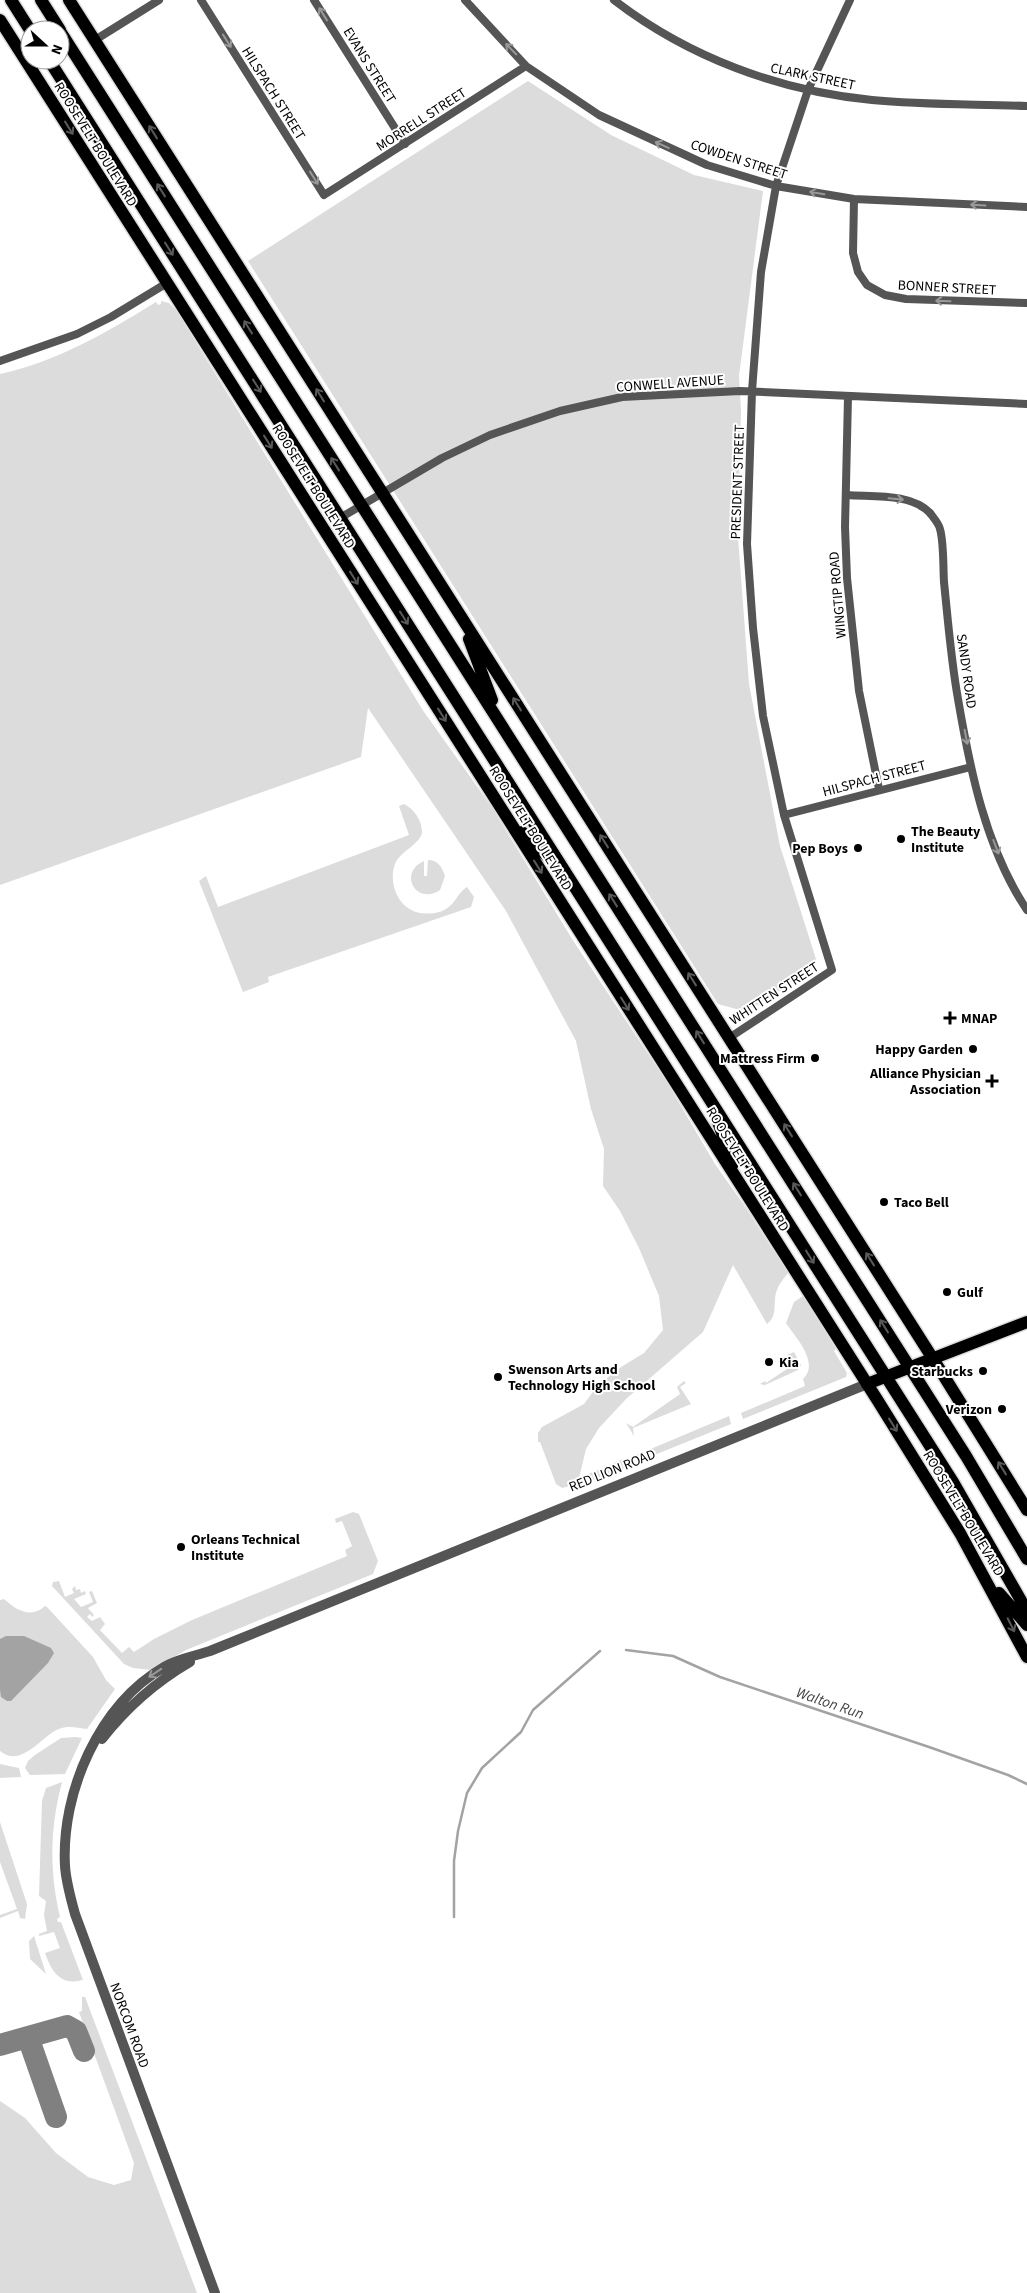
<svg xmlns="http://www.w3.org/2000/svg" width="1027" height="2293" font-family="'Source Sans 3',sans-serif">
<rect width="100%" height="100%" fill="#fff"/>
<path fill="#dcdcdc" d="M528 81 611 135 694 175 763 191 739 376 741 410 738 537 749 684 780 846 816 959 814 968 747 1012 718 1004 248 261Z
M161 301 169 303 176 310 424 712 491 806 574 942 668 1084 715 1164 744 1205 788 1273C784 1278 779 1284 777 1290 772 1302 779 1315 767 1324L733 1265 703 1332 626 1399 599 1428 586 1449 579 1478 623 1459 627 1467 578 1486V1484L562 1488 556 1484 540 1442H538V1433L542 1427 584 1404 598 1385 621 1367 644 1353 663 1330 659 1296 639 1248 620 1211 603 1186 604 1149 591 1109 576 1041 506 911 368 708 361 757 0 885V374C58 361 106 333 156 302L158 305 161 304Z
M404 804C414 809 422 820 422 832 421 844 400 851 395 864 388 883 398 909 420 913 429 914 438 914 446 909 456 903 458 892 467 887L474 897 471 907 268 977 269 982 243 992 199 881 206 876 218 907 409 835 399 806Z
M428 860C438 860 442 867 445 876L440 890C417 906 397 873 424 861V876H427Z
M803 1296 836 1349 834 1351 847 1373 846 1377 743 1419 741 1413 805 1386 803 1379C820 1363 796 1338 786 1323L794 1302Z
M794 1352 801 1365 798 1370 765 1385 760 1384 765 1381 766 1383 793 1365 787 1355Z
M684 1381 686 1383 680 1387 691 1404 633 1428 634 1436 626 1423 633 1427 680 1394 677 1387Z
M729 1416 731 1424 637 1462 634 1456Z
M353 1512 359 1514 378 1561 373 1574 186 1650 152 1670 133 1668 124 1664 52 1586 53 1582 59 1581 65 1597 74 1593 72 1589 75 1586 76 1590 80 1589 81 1593 85 1591 86 1594 74 1599 81 1607 93 1602 89 1592 92 1591 97 1603 88 1608 94 1615 92 1617 90 1614 87 1617 92 1621 100 1617 105 1624 100 1630 122 1653 129 1647 134 1652 154 1639 192 1620 347 1556 345 1550 352 1546 342 1521 336 1523 335 1519Z
M4 1599C16 1610 31 1619 45 1606L47 1607 93 1657 106 1680 115 1689 87 1729C78 1728 68 1725 59 1729 42 1735 22 1769 0 1751V1600Z
M76 1737 82 1738 65 1774 30 1775 25 1768 28 1761 35 1755 61 1738Z
M0 1764 19 1768 21 1777 0 1778Z
M62 1782C50 1828 49 1870 60 1917L57 1919 58 1922H61L83 1980C60 1986 52 1972 45 1953L60 1948 54 1932 39 1936V1934L47 1931 44 1915 46 1901 39 1896 42 1801 46 1788Z
M0 1822 27 1904 25 1919 20 1918 18 1911 0 1918V1915L17 1909 0 1862Z
M34 1936 46 1974 30 1959 29 1941Z
M82 1997H85L197 2293H0V2101L25 2118 56 2153 88 2177 114 2185 131 2180 134 2163 79 2012 82 2011Z"/>
<path fill="#a3a3a3" d="M6 1636H24L51 1648 54 1653 48 1663 11 1701H7L1 1697 0 1690V1639Z"/>
<g fill="none" stroke-linecap="round" stroke-linejoin="round">
<path stroke="#a3a3a3" stroke-width="2.5" d="M626 1650 673 1656 720 1677 929 1747 1008 1775 1027 1784
M454 1917V1861L458 1831 467 1793 482 1768 521 1732 533 1710 600 1651"/>
<path stroke="#808080" stroke-width="22" d="M28 2037 56 2117
M0 2045 67 2026 76 2031 84 2051"/>
<defs>
<path id="primary" d="M867 1384 1027 1322"/>
<path id="trunk" d="M11 0 30 30
M41 0 60 30
M69 0 942 1373 1027 1510
M0 20 878 1401 960 1533 1027 1657
M60 31 966 1456 1027 1559
M49 60 953 1482 1027 1611
M469 639 492 700
M522 832 554 863
M717 1119 733 1164
M999 1593 1027 1625"/>
</defs>
<use href="#primary" stroke="#dbdbdb" stroke-width="15"/>
<use href="#trunk" stroke="#dbdbdb" stroke-width="15"/>
<path stroke="#555" stroke-width="8" d="M201 0 324 195 526 66
M314 0 405 144
M465 0 526 66 599 115 707 165 776 186 854 199 1027 207
M614 0C688 57 779 91 872 100 923 105 976 104 1027 106
M95 40 159 0
M854 199 853 253 858 272 867 285 885 295 906 299 1027 303
M0 361 77 334 111 317 167 283
M848 397 845 527 847 578 859 691 879 789
M847 495C873 497 911 493 930 513 933 517 939 524 940 529 944 543 943 567 944 582 948 621 951 660 958 699 970 770 986 849 1027 910
M340 518 442 458 490 435 560 411 622 397 740 391 1027 404
M784 815 971 767
M729 1038 832 970 784 815 763 716 753 628 747 544 752 391 761 272 776 186 808 90 850 0"/>
<path stroke="#555" stroke-width="10" d="M102 1739C127 1707 154 1683 190 1662
M215 2293 75 1914C71 1899 66 1882 65 1866 61 1792 99 1705 164 1667 177 1659 195 1656 210 1651L867 1384"/>
<use href="#primary" stroke="#000" stroke-width="12"/>
<use href="#trunk" stroke="#000" stroke-width="12"/>
</g>
<defs><path id="oneway-shaft" d="M-6 0H5M1.5-3L5.5 0L1.5 3" fill="none" stroke-width="1.6" stroke-linecap="round" stroke-linejoin="round" transform="scale(1.25)"/></defs>
<g stroke="#999">
<use href="#oneway-shaft" transform="translate(323 14) rotate(-122)"/>
<use href="#oneway-shaft" transform="translate(227 41) rotate(58)"/>
<use href="#oneway-shaft" transform="translate(511 49) rotate(-134)"/>
<use href="#oneway-shaft" transform="translate(662 145) rotate(-156)"/>
<use href="#oneway-shaft" transform="translate(314 178) rotate(58)"/>
<use href="#oneway-shaft" transform="translate(817 193) rotate(-170)"/>
<use href="#oneway-shaft" transform="translate(978 205) rotate(-177)"/>
<use href="#oneway-shaft" transform="translate(943 301) rotate(-178)"/>
<use href="#oneway-shaft" transform="translate(896 499) rotate(5)"/>
<use href="#oneway-shaft" transform="translate(966 737) rotate(79)"/>
<use href="#oneway-shaft" transform="translate(996 847) rotate(69)"/>
<use href="#oneway-shaft" transform="translate(155 1673) rotate(146)"/>
</g>
<g stroke="#595959">
<use href="#oneway-shaft" transform="translate(69 128) rotate(58)"/>
<use href="#oneway-shaft" transform="translate(153 132) rotate(-122)"/>
<use href="#oneway-shaft" transform="translate(161 190) rotate(-122)"/>
<use href="#oneway-shaft" transform="translate(169 249) rotate(58)"/>
<use href="#oneway-shaft" transform="translate(248 327) rotate(-122)"/>
<use href="#oneway-shaft" transform="translate(257 386) rotate(58)"/>
<use href="#oneway-shaft" transform="translate(320 395) rotate(-122)"/>
<use href="#oneway-shaft" transform="translate(268 442) rotate(58)"/>
<use href="#oneway-shaft" transform="translate(335 464) rotate(-122)"/>
<use href="#oneway-shaft" transform="translate(354 578) rotate(58)"/>
<use href="#oneway-shaft" transform="translate(404 618) rotate(58)"/>
<use href="#oneway-shaft" transform="translate(517 704) rotate(-122)"/>
<use href="#oneway-shaft" transform="translate(442 715) rotate(58)"/>
<use href="#oneway-shaft" transform="translate(604 841) rotate(-122)"/>
<use href="#oneway-shaft" transform="translate(538 867) rotate(58)"/>
<use href="#oneway-shaft" transform="translate(613 900) rotate(-122)"/>
<use href="#oneway-shaft" transform="translate(692 979) rotate(-122)"/>
<use href="#oneway-shaft" transform="translate(625 1004) rotate(58)"/>
<use href="#oneway-shaft" transform="translate(700 1037) rotate(-122)"/>
<use href="#oneway-shaft" transform="translate(788 1130) rotate(-122)"/>
<use href="#oneway-shaft" transform="translate(797 1189) rotate(-122)"/>
<use href="#oneway-shaft" transform="translate(810 1257) rotate(58)"/>
<use href="#oneway-shaft" transform="translate(870 1259) rotate(-122)"/>
<use href="#oneway-shaft" transform="translate(884 1326) rotate(-122)"/>
<use href="#oneway-shaft" transform="translate(893 1425) rotate(58)"/>
<use href="#oneway-shaft" transform="translate(1002 1468) rotate(-122)"/>
<use href="#oneway-shaft" transform="translate(1011 1625) rotate(63)"/>
</g>
<g fill="#000" stroke="#fff" stroke-width="2">
<circle cx="901" cy="839" r="5"/>
<circle cx="858" cy="848" r="5"/>
<path d="M947.5 1010.5h5v5h5v5h-5v5h-5v-5h-5v-5h5z"/>
<circle cx="973" cy="1049" r="5"/>
<circle cx="815" cy="1058" r="5"/>
<path d="M989.5 1073.5h5v5h5v5h-5v5h-5v-5h-5v-5h5z"/>
<circle cx="884" cy="1202" r="5"/>
<circle cx="947" cy="1292" r="5"/>
<circle cx="769" cy="1362" r="5"/>
<circle cx="983" cy="1371" r="5"/>
<circle cx="498" cy="1377" r="5"/>
<circle cx="1002" cy="1409" r="5"/>
<circle cx="181" cy="1547" r="5"/>
</g>
<g text-anchor="middle" stroke-width="4" stroke-linejoin="round" paint-order="stroke">
<g font-size="14" fill="#000" stroke="#fff">
<text transform="translate(370 65) rotate(58)" y="5">EVANS STREET</text>
<text transform="translate(813 76) rotate(12)" y="5">CLARK STREET</text>
<text transform="translate(274 93) rotate(58)" y="5">HILSPACH STREET</text>
<text transform="translate(421 119) rotate(-33)" y="5">MORRELL STREET</text>
<text transform="translate(96 144) rotate(58)" y="5">ROOSEVELT BOULEVARD</text>
<text transform="translate(739 159) rotate(18)" y="5">COWDEN STREET</text>
<text transform="translate(947 287) rotate(3)" y="5">BONNER STREET</text>
<text transform="translate(670 383) rotate(-4)" y="5">CONWELL AVENUE</text>
<text transform="translate(737 482) rotate(-88)" y="5">PRESIDENT STREET</text>
<text transform="translate(314 486) rotate(58)" y="5">ROOSEVELT BOULEVARD</text>
<text transform="translate(837 595) rotate(-95)" y="5">WINGTIP ROAD</text>
<text transform="translate(967 671) rotate(82)" y="5">SANDY ROAD</text>
<text transform="translate(874 778) rotate(-15)" y="5">HILSPACH STREET</text>
<text transform="translate(531 828) rotate(58)" y="5">ROOSEVELT BOULEVARD</text>
<text transform="translate(774 993) rotate(-33)" y="5">WHITTEN STREET</text>
<text transform="translate(748 1169) rotate(58)" y="5">ROOSEVELT BOULEVARD</text>
<text transform="translate(612 1470) rotate(-22)" y="5">RED LION ROAD</text>
<text transform="translate(964 1513) rotate(59)" y="5">ROOSEVELT BOULEVARD</text>
<text transform="translate(130 2025) rotate(70)" y="5">NORCOM ROAD</text>
</g>
<g font-size="14" font-weight="bold" fill="#000" stroke="#fff" text-anchor="start">
<text x="911" y="836">The Beauty<tspan x="911" dy="16">Institute</tspan></text>
<text x="848" y="853" text-anchor="end">Pep Boys</text>
<text x="961" y="1023">MNAP</text>
<text x="963" y="1054" text-anchor="end">Happy Garden</text>
<text x="805" y="1063" text-anchor="end">Mattress Firm</text>
<text x="981" y="1078" text-anchor="end">Alliance Physician<tspan x="981" dy="16">Association</tspan></text>
<text x="894" y="1207">Taco Bell</text>
<text x="957" y="1297">Gulf</text>
<text x="779" y="1367">Kia</text>
<text x="508" y="1374">Swenson Arts and<tspan x="508" dy="16">Technology High School</tspan></text>
<text x="973" y="1376" text-anchor="end">Starbucks</text>
<text x="992" y="1414" text-anchor="end">Verizon</text>
<text x="191" y="1544">Orleans Technical<tspan x="191" dy="16">Institute</tspan></text>
</g>
<g font-size="15" font-style="italic" fill="#444" stroke="#fff">
<text transform="translate(830 1703) rotate(19)" y="5">Walton Run</text>
</g>
</g>
<g transform="translate(45 45) rotate(111)"><circle r="24" fill="#ffffff" stroke="#999999"/>
<path d="M0-4L9 19L0 12L-9 19Z" fill="#000000"/>
<text y="-8" font-size="14" font-weight="bold" text-anchor="middle" fill="#000000">N</text>
</g>
</svg>
